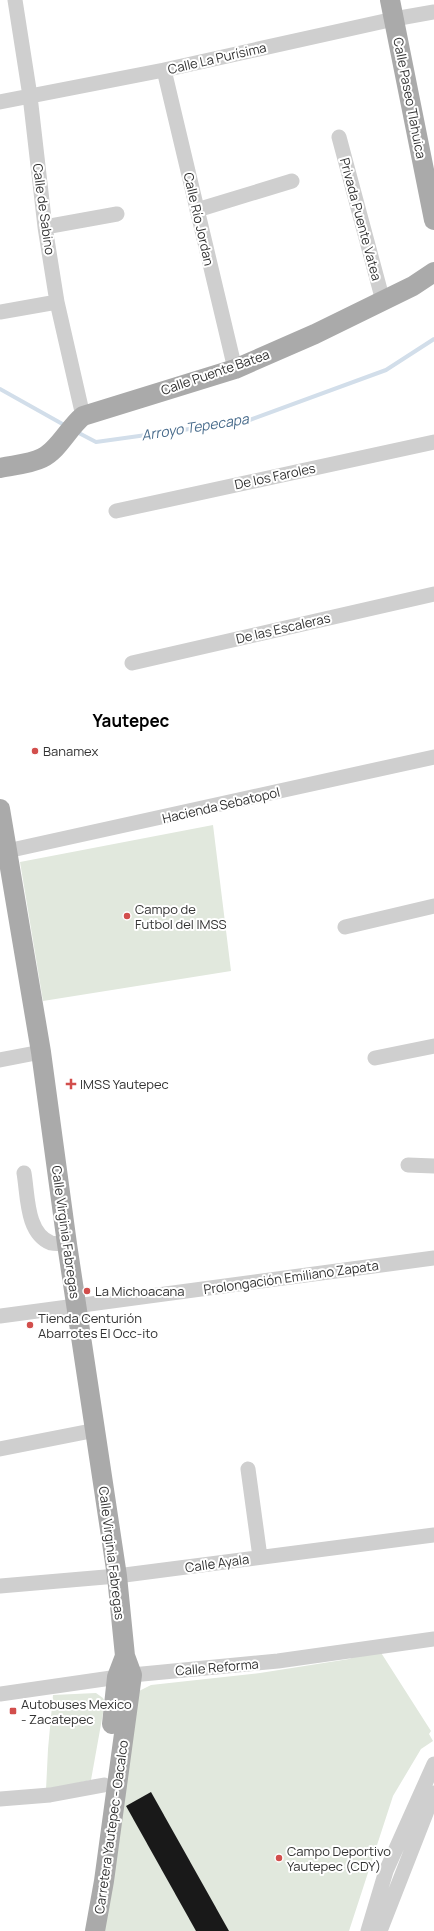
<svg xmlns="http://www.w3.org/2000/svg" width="434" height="1931" font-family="Manrope,sans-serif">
<rect width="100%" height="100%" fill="#fff"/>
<path fill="#e1e8dd" d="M213 825 231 971 43 1001 20 862Z
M378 1648 431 1731 429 1734 433 1741 421 1749 393 1796 349 1931H101L137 1692 151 1685 260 1673 349 1659Z
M96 1693 103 1698 105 1702 91 1780 46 1790 48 1749 53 1695Z"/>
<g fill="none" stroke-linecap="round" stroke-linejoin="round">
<path stroke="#d2deea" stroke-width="4" d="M0 389 66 426
M75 431 96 442 247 421 386 370 434 339"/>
</g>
<path fill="#191919" d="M151 1792 229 1931H196L126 1806Z"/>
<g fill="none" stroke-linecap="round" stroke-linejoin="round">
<path stroke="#cfcfcf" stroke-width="15" d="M15 0 30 96 45 227 57 302 83 416
M164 70 235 369
M0 102 164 70 394 19 434 12
M339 137 383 301
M197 210 292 181
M45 227 117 214
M0 312 57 302
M116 511 434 442
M132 663 434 594
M7 851 434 757
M345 927 434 906
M375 1058 434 1046
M0 1060 41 1052
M408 1165 434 1166
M24 1173C28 1196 26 1233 51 1243 56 1244 62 1244 67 1244
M0 1316 434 1258
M0 1449 96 1430
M248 1469 260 1557
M0 1586 117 1576 434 1535
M0 1694 132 1675 278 1661 434 1639
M0 1799 50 1795 104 1785
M368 1931 386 1871 434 1764
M380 1931 434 1793"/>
<path stroke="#aaa" stroke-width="20" d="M390 0 434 220
M0 468C13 465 30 464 42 458 58 451 69 427 83 416L235 369 315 334 413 286 434 272
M0 809 41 1052 67 1244 117 1576 125 1656 132 1675 104 1881 95 1931
M112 1724 117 1677 125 1656"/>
</g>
<g fill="#d24e4c" stroke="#fff" stroke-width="1.5">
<circle cx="35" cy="751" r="4"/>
<circle cx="127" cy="916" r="4"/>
<path d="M69 1078h4v4h4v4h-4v4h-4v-4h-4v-4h4z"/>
<circle cx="87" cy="1291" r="4"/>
<circle cx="30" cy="1325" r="4"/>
<rect x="9" y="1707" width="8" height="8" rx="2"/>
<circle cx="279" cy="1858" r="4"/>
</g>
<g text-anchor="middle" stroke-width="4" stroke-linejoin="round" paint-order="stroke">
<g font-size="13" fill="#323232" stroke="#fff">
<text transform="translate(217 58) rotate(-13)" y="5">Calle La Purísima</text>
<text transform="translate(410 98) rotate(79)" y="5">Calle Paseo Tlahuica</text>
<text transform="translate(44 209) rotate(82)" y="5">Calle de Sabino</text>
<text transform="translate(199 219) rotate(77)" y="5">Calle Río Jordan</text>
<text transform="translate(361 219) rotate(75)" y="5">Privada Puente Vatea</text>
<text transform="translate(215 372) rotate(-19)" y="5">Calle Puente Batea</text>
<text transform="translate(275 476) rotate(-12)" y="5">De los Faroles</text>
<text transform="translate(283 628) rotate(-13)" y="5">De las Escaleras</text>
<text transform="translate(221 805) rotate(-13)" y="5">Hacienda Sebatopol</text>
<text transform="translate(66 1232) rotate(82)" y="5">Calle Virginia Fabregas</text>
<text transform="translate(291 1277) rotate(-8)" y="5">Prolongación Emiliano Zapata</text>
<text transform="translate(112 1553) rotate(83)" y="5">Calle Virginia Fabregas</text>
<text transform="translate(217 1563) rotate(-8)" y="5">Calle Ayala</text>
<text transform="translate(217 1667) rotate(-5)" y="5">Calle Reforma</text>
<text transform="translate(111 1827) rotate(-82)" y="5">Carretera Yautepec - Oacalco</text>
</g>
<g font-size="13" fill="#323232" stroke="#fff" text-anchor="start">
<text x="43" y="756">Banamex</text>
<text x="135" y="914">Campo de<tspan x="135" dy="15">Futbol del IMSS</tspan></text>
<text x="80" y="1089">IMSS Yautepec</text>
<text x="95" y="1296">La Michoacana</text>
<text x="38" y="1323">Tienda Centurión<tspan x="38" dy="15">Abarrotes El Occ-ito</tspan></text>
<text x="21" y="1709">Autobuses Mexico<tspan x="21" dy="15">- Zacatepec</tspan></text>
<text x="287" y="1856">Campo Deportivo<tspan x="287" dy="15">Yautepec (CDY)</tspan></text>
</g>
<g font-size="14" font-style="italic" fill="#496c8c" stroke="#fff">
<text transform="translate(195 427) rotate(-9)" y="5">Arroyo Tepecapa</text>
</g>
<g font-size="17" font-weight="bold" fill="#000" stroke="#fff">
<text x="131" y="727">Yautepec</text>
</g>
</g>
</svg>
